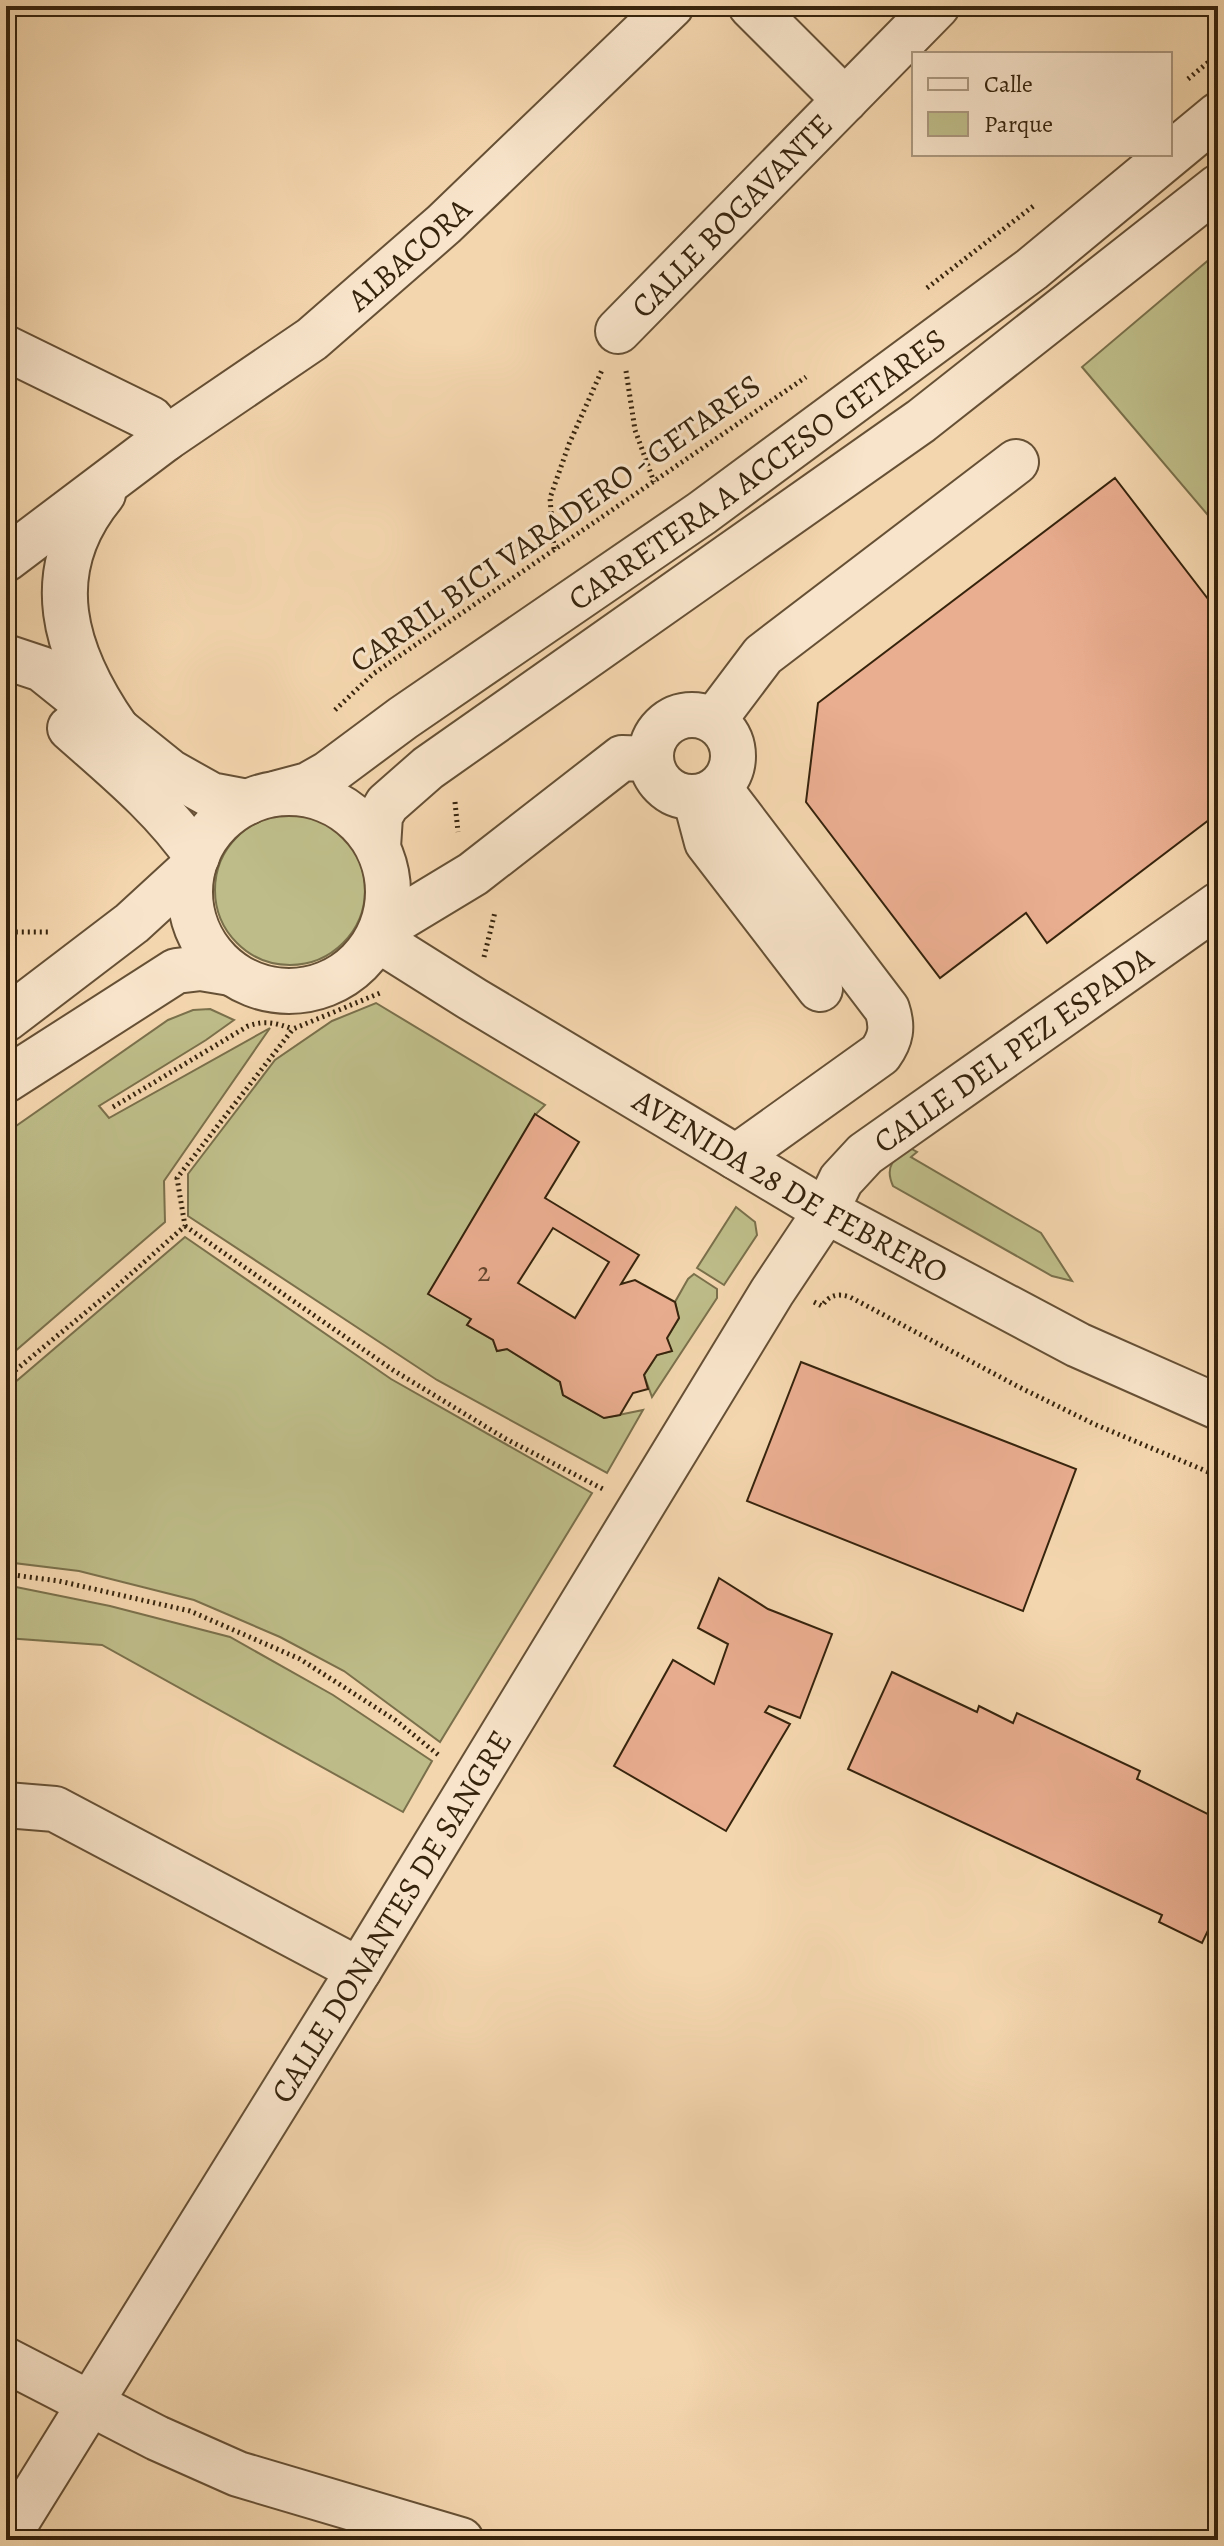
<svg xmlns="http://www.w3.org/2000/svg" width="1224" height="2546" font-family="Alegreya,serif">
<rect width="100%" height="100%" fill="#f4d6ae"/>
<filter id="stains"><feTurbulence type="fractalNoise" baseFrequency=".0025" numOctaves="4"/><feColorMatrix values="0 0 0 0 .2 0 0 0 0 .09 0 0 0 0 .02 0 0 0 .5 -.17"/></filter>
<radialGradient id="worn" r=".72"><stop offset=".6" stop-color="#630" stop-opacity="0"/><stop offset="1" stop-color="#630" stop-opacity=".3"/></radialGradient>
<path fill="#bebd89" stroke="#7a704b" stroke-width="2" d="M1218 252V527L1082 367Z
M215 890a75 75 0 1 1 150 0a75 75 0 1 1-150 0Z
M376 1003 545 1105 535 1115 429 1294 471 1319 467 1325 493 1340 497 1351 507 1349 560 1382 563 1395 604 1418 643 1410 607 1473 437 1380 188 1216V1174L275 1060 332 1021Z
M210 1009 234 1020 206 1040 99 1106 109 1118 270 1028 164 1181 165 1222 6 1359V1133L168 1020 193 1010Z
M910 1148 917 1152 911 1157 1041 1233 1072 1281 1052 1276 893 1186C884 1166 894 1158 910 1148Z
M736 1207 755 1222 757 1235 724 1285 697 1268Z
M185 1237 391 1379 592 1493 440 1742 344 1671 280 1637 194 1600 79 1571 6 1562V1390Z
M694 1274 717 1289V1298L652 1397 644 1375 657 1355 671 1351 667 1338 679 1318 675 1302 688 1279Z
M6 1585 110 1606 230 1637 333 1695 432 1761 403 1812 102 1645 6 1638Z"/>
<path fill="#e9ad8f" stroke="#37240d" stroke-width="2" fill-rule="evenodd" d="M1115 478 1218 612V813L1047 943 1026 913 940 978 806 802 818 703Z
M535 1114 579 1142 545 1198 639 1255 621 1284 635 1280 675 1302 679 1318 667 1338 672 1351 657 1355 644 1375 648 1389 633 1393 620 1415 604 1418 563 1395 560 1382 507 1349 497 1351 493 1340 467 1325 471 1319 428 1294ZM553 1228 609 1262 575 1318 518 1283Z
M801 1362 1076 1469 1023 1611 747 1501Z
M719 1578 768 1609 832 1634 800 1718 769 1706 765 1712 790 1724 726 1831 614 1766 673 1660 714 1684 728 1644 698 1628Z
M892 1672 977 1712 979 1706 1013 1723 1017 1713 1140 1771 1137 1779 1218 1819V1922L1213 1920 1202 1943 1159 1922 1162 1915 848 1769Z"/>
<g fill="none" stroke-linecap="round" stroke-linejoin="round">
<defs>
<g id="minor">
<path d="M751 6 845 100"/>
<path id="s1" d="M618 331 937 6"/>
<path d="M6 348 151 419 165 439"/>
<path d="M103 494C38 573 65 654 117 729"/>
<path id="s2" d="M6 559 165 439 312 339 444 224 671 6"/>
<path d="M6 657 42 669 170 772 211 795 248 802"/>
<circle cx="692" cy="756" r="41"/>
<path d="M714 720 763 655 1016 462"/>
<path d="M70 728C115 768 163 807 197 857"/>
<path d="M719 788 887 1009C893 1027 891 1039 880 1054L736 1157"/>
<circle cx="289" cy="892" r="99"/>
<path id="s3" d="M278 793 308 785 329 773 403 718 702 513 1032 269 1218 115"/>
<path d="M695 797 707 842 820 989"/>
<path d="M378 847 380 816 387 804 428 768 921 421 1218 187"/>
<path d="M382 929 473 874 622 758 651 759"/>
<path id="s4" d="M377 939 474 1000 826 1211 1078 1345 1218 1407"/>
<path d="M6 1019 132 923 193 867"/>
<path d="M6 1080 176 971 201 968 231 973"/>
<path d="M6 1805 55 1809 359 1970"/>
<path d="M6 2360 157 2438 238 2474 461 2540"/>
<path id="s5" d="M6 2539 359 1970 772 1292 826 1211 841 1180 865 1154 1218 905"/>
</g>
</defs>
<use href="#minor" stroke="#665035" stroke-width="48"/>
<path stroke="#37240d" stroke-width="5" stroke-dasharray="2 4" stroke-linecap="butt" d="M1188 79 1218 54
M927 288 1036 204
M626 371 635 430 654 482
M554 549 550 498 569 444 602 370
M335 710 373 674 806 377
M455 802 458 832
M6 939 16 932H48
M484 957 495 912
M113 1107 248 1026C266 1020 276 1023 293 1029
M185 1226 393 1370 506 1439 603 1489
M814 1302 822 1306C829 1295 838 1293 850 1297L1019 1387 1094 1424 1218 1476
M6 1378 108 1294 185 1226 177 1178 293 1029 380 993
M6 1574 59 1581 190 1611 300 1659 395 1720 441 1757"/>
<use href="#minor" stroke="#f8e4ca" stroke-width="44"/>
</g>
<g text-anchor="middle" stroke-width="6" stroke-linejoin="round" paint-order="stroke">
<g font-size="28" fill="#64462e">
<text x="484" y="1281">2</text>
</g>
<g font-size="32" fill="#37240d" stroke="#f8e4ca">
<text dy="11" stroke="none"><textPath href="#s1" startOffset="162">CALLE BOGAVANTE</textPath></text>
<text dy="11" stroke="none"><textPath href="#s2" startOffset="506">ALBACORA</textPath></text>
<text dy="11" stroke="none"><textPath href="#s3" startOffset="580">CARRETERA A ACCESO GETARES</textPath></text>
<text transform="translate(555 523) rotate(-35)" y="11">CARRIL BICI VARADERO - GETARES</text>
<text dy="11" stroke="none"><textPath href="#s5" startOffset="1812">CALLE DEL PEZ ESPADA</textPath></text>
<text dy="11" stroke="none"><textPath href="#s4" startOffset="482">AVENIDA 28 DE FEBRERO</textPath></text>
<text dy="11" stroke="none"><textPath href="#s5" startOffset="732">CALLE DONANTES DE SANGRE</textPath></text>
</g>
</g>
<rect width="1224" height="2546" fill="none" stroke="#f4d6ae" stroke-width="32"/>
<rect x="8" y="8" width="1208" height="2530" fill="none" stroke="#37240d" stroke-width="4"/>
<rect x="16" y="16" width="1192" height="2514" fill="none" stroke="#37240d" stroke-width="2"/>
<rect x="912" y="52" width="260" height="104" fill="#f8e4ca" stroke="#ab977e" stroke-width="2"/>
<rect x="928" y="78" width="40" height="12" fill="#f8e4ca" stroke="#ab977e" stroke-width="2"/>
<text x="984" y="92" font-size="24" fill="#37240d">Calle</text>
<rect x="928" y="112" width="40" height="24" fill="#bebd89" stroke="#ab977e" stroke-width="2"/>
<text x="984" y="132" font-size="24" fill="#37240d">Parque</text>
<rect width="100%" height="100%" filter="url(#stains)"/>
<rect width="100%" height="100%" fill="url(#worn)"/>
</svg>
